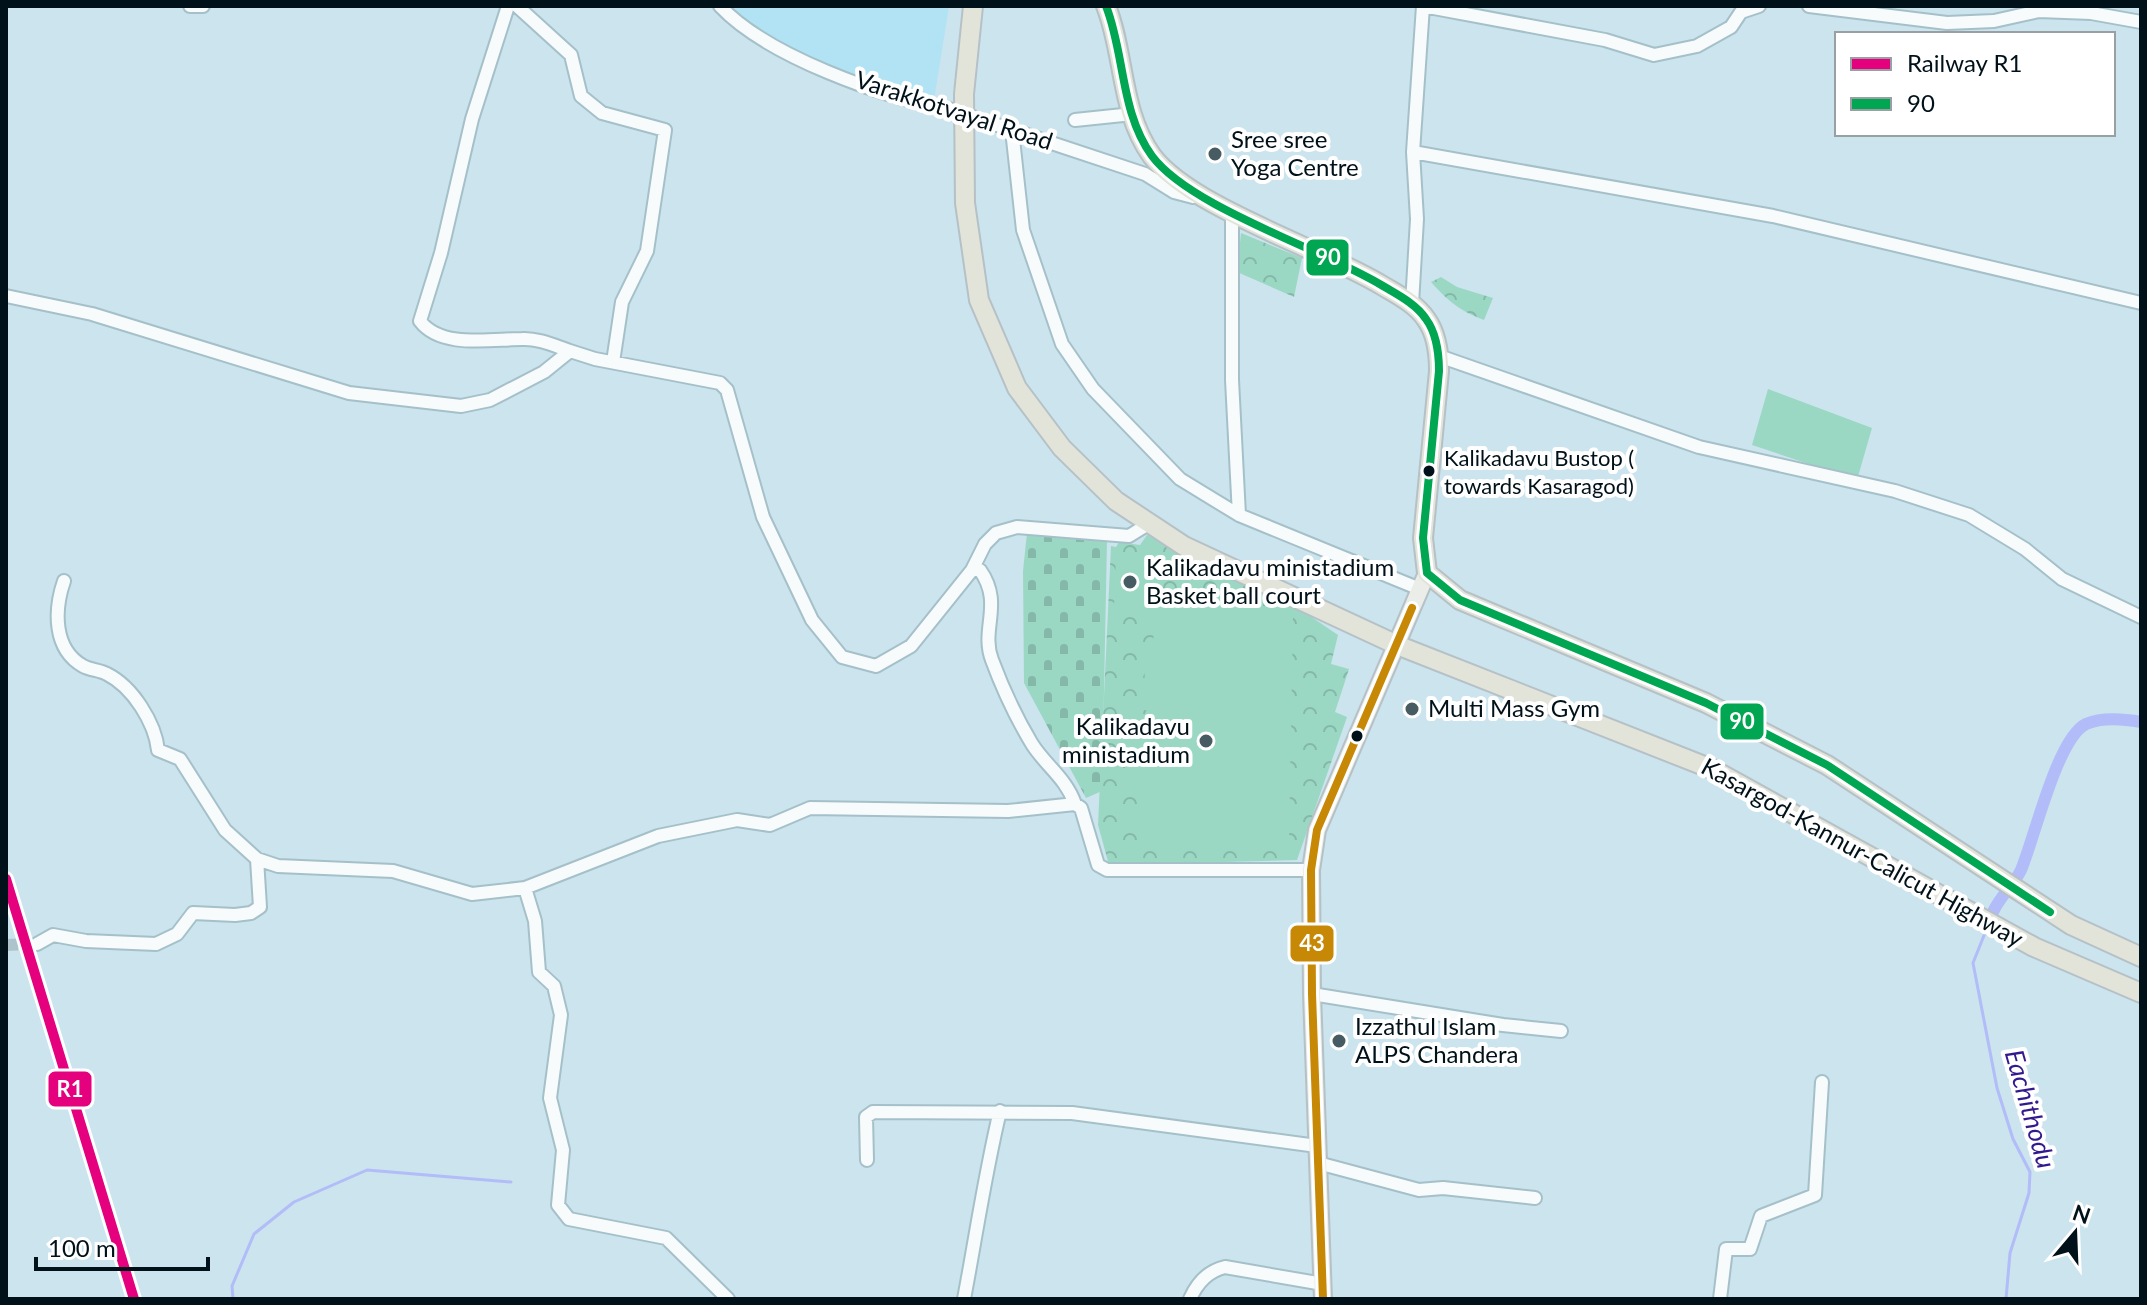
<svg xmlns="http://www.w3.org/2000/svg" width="2147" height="1305" font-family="Lato,sans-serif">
<defs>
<pattern id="cemetery-stones" width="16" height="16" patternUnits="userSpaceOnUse" patternTransform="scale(2)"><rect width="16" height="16" fill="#9bd8c4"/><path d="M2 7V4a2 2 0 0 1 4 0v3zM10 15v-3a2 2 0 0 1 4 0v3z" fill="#84b8a8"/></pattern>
<pattern id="park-crowns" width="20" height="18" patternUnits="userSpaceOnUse" patternTransform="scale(2)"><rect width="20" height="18" fill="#9bd8c4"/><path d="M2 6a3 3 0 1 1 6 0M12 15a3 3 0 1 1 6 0" fill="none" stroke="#84b8a8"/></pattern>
</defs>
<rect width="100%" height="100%" fill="#cbe4ed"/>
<path fill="#b1e3f4" d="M724 6H949L934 100 789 52Z"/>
<path fill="url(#cemetery-stones)" d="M1027 533 1107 541 1102 791 1086 798 1024 683 1023 571Z"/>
<path fill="url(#park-crowns)" d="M1241 233 1302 258 1294 297 1237 272Z
M1441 277 1457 287 1493 298 1484 320C1460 311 1448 301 1431 282Z
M1147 535 1310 616 1338 635 1331 664 1349 669 1335 712 1347 717 1297 860 1109 865 1098 825 1111 546 1116 547 1119 542 1140 545Z"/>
<path fill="#9bd8c4" d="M1768 389 1872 428 1857 480 1752 445Z
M1116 555 1144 556 1145 610 1114 609Z
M1153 615 1293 617 1289 843H1151L1150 824H1141L1142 771H1130V767L1119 765 1122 713 1150 717 1149 711 1144 710 1145 660H1154Z"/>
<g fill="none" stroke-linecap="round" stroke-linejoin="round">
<path stroke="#b2bcf8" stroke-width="3" d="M1985 933 1973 963 1997 1088 2013 1139 2030 1172 2029 1193 2010 1253 2006 1299
M233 1299 232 1286 254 1234 294 1202 367 1170 511 1182"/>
<path stroke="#b2bcf8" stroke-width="12" d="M1993 912C2000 896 2014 885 2021 870 2034 840 2057 738 2086 724 2102 717 2124 719 2141 722"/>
<path stroke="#adc4cd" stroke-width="12" stroke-dasharray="12 6" stroke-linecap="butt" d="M6 945 37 944"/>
<defs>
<path id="minor" d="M190 6H203
M508 6 472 119 441 253 420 321C441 349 491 339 522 339 538 338 555 346 570 351
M517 6 571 55 581 96 602 113 665 130 647 251 622 302 613 362
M720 6C767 56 882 97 949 109L1145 174 1174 192 1193 197 1196 194
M1423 6 1605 40 1654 55 1697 46 1731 27 1741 12 1759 6
M1809 6 1947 23 1994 21 2039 11 2091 13 2141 22
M1075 120 1123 115 1130 109
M1012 130 1023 230 1062 344 1093 389 1180 479 1239 515 1420 589
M1413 152 1773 216 2141 303
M1232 211V380L1239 515
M6 296 92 314 349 393 461 406 490 400 544 372 570 351 595 359 720 383 727 390 763 517 812 620 842 657 876 666 911 646 972 570 985 544 996 533 1017 527 1129 536 1150 523
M1412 304 1417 219 1413 152 1423 6
M1439 356 1699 447 1895 491 1969 515 2025 549 2062 579 2141 617
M972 570H980C1004 604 980 629 992 660 1002 687 1017 719 1032 744 1046 766 1066 778 1075 804
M64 581C54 610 53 649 83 666 90 670 100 670 107 674 133 687 155 723 158 750L180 759 225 830 257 859 278 866 393 871 472 894 525 888 658 836 737 820 770 825 810 808 1008 811 1075 804 1081 808 1098 865 1107 870H1311
M525 888 535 921 539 972 554 986 561 1015 550 1098 563 1150 558 1205 569 1219 666 1238 728 1299
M37 944 53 935 86 941 156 944 177 934 193 913 235 915 251 913 260 907 257 859
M1312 994 1503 1025 1561 1031
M867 1160 866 1117 873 1112 1072 1113 1317 1146
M1318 1163 1419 1190 1443 1188 1535 1198
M964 1299C976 1236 985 1173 1000 1111
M1190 1299C1197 1283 1208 1271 1225 1267L1323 1284
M1720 1299 1726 1249H1750L1761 1216 1815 1195 1822 1082"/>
<path id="major" d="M1323 1299 1312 994 1311 870 1317 830 1427 573"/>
<path id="highway" d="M973 6 964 94 965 203 979 300 1017 388 1062 448 1116 501 1184 546 1397 645 1712 769 2034 947 2141 993
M1106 6C1125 54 1120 112 1152 156 1191 208 1323 249 1383 286 1398 295 1416 304 1426 319 1437 334 1439 353 1439 371L1423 538 1427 573 1460 600 1706 703 1827 765 2071 925 2141 957"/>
</defs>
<use href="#minor" stroke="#a5c0c9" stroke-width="16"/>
<use href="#major" stroke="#b5c1c6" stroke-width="20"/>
<use href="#highway" stroke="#b5c1c6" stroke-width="22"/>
<use href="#minor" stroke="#f7fbfc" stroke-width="12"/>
<use href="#major" stroke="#eaede8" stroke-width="16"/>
<use href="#highway" stroke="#e2e4d9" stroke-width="18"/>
<defs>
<path id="bus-1" d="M1106 6C1125 54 1120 112 1152 156 1191 208 1323 249 1383 286 1398 295 1416 304 1426 319 1437 334 1439 353 1439 371L1423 538 1427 573 1460 600 1706 703 1827 765 2050 912"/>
<path id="bus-2" d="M1323 1299 1312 994 1311 870 1317 830 1412 608"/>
</defs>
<use href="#bus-1" stroke="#fff" stroke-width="14"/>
<use href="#bus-2" stroke="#fff" stroke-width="14"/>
<use href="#bus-1" stroke="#00a651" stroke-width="8"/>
<use href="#bus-2" stroke="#c68805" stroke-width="8"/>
<defs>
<path id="rail-1" d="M6 879 134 1299"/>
</defs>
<use href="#rail-1" stroke="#fff" stroke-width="16"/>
<use href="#rail-1" stroke="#e5007d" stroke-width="10"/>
</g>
<g fill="#475b63" stroke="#fff" stroke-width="3">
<circle cx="1215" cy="154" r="8"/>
<circle cx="1130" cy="582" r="8"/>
<circle cx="1412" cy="709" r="8"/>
<circle cx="1206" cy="741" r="8"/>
<circle cx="1339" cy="1041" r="8"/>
</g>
<g fill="#001119" stroke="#fff" stroke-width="3">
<circle cx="1429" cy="471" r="7"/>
<circle cx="1357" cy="736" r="7"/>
</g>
<g text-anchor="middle" stroke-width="8" stroke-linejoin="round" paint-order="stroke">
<g font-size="22" fill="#001119" stroke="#fff" text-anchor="start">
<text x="1444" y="466">Kalikadavu Bustop (<tspan x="1444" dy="28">towards Kasaragod)</tspan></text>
</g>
<g font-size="24" fill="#001119" stroke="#fff">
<text transform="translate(954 111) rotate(18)" y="8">Varakkotvayal Road</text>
<text transform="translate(1862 853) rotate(29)" y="8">Kasargod-Kannur-Calicut Highway</text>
</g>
<g font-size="24" fill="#001119" stroke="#fff" text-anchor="start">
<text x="1231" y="148">Sree sree<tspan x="1231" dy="28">Yoga Centre</tspan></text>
<text x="1146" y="576">Kalikadavu ministadium<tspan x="1146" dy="28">Basket ball court</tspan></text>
<text x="1428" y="717">Multi Mass Gym</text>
<text x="1190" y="735" text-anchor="end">Kalikadavu<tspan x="1190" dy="28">ministadium</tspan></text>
<text x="1355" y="1035">Izzathul Islam<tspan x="1355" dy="28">ALPS Chandera</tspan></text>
</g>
<g font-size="26" font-style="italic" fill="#32198e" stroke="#fff">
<text transform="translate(2030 1109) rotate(74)" y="9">Eachithodu</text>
</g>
</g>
<g stroke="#fff" stroke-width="3">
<rect x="1305" y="238" width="45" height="39" rx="8" fill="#00a651"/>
<rect x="1719" y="702" width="46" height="39" rx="8" fill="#00a651"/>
<rect x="1289" y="924" width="46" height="39" rx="8" fill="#c68805"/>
<rect x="47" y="1070" width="46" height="38" rx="8" fill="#e5007d"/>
</g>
<g font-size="22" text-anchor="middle" font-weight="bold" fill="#fff">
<text x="1328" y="265">90</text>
<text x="1742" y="729">90</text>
<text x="1312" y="951">43</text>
<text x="70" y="1097">R1</text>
</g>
<rect width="2147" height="1305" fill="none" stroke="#001119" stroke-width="16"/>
<rect x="1835" y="32" width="280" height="104" fill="#ffffff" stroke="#99a0a3" stroke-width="2"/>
<rect x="1851" y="58" width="40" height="12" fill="#e5007d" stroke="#99a0a3" stroke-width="2"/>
<text x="1907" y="72" font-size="24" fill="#001119">Railway R1</text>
<rect x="1851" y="98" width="40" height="12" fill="#00a651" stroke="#99a0a3" stroke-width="2"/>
<text x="1907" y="112" font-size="24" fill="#001119">90</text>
<g transform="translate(2075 1233) rotate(19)" stroke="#ffffff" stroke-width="6" paint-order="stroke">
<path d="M0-6L14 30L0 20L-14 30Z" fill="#001119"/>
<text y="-12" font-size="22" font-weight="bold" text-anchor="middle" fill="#001119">N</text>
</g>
<path d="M36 1257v12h172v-12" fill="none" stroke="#001119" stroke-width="4"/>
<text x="48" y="1257" font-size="24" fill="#001119" stroke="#ffffff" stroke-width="6" paint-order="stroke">100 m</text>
</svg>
